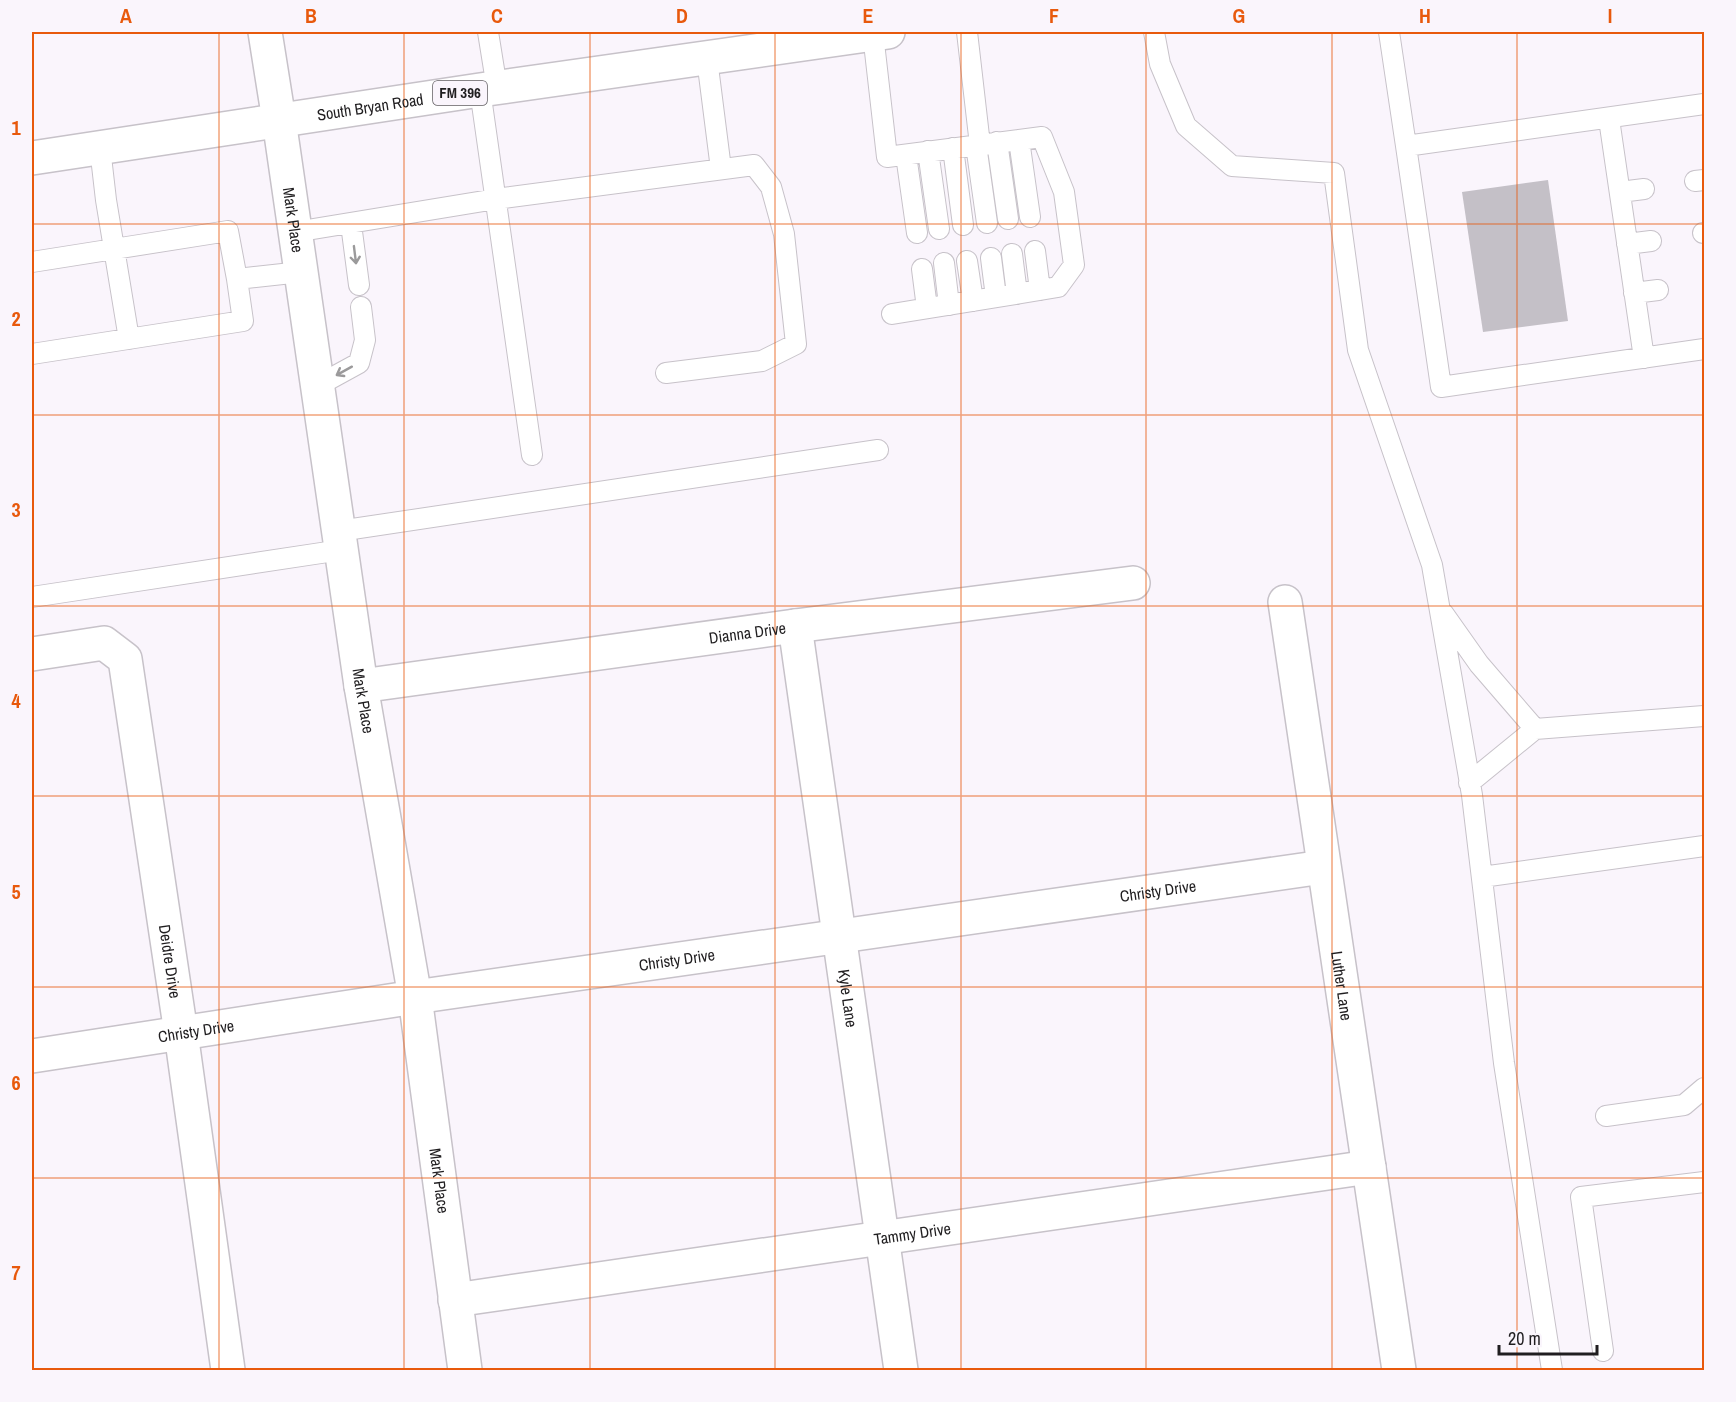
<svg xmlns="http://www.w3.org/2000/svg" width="1736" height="1402" font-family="'Archivo Narrow',sans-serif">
<rect width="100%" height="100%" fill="#faf5fc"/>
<path fill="#c4c0c7" d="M1548 180 1568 321 1483 332 1462 192Z"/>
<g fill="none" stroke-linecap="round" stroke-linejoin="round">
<defs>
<path id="lane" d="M488 32 497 88
M967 32 980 145
M1154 32 1160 64 1186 126 1232 166 1334 173 1358 350 1432 565 1472 795 1504 1063 1552 1370
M1389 32 1406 146
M873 34 887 157 1042 137 1064 192 1074 265 1058 287 892 314
M707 59 721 169
M480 90 532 455
M1704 104 1406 146 1441 387 1704 349
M1609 119 1644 358
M1019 140 1030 217
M997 142 1008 219
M976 145 987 223
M100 148 106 200 129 339
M953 148 963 225
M928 151 939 229
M906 155 917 233
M1695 181 1704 180
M1620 192 1644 189
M351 224 359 285
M295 232 496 199 754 165 771 187 784 234 796 344 762 361 666 373
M1703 233H1704
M1627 244 1651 241
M1035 251 1040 290
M1012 254 1017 294
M991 258 996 297
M967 261 973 301
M32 262 228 231 237 279
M944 263 949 305
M922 269 927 308
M1634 293 1658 290
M32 354 243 321 237 279 301 272
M317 386 359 363 365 340 361 307
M339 531 878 450
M32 597 341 550
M1443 613 1479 664 1535 729 1704 716
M1469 783 1535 729
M1482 877 1704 846
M1606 1116 1684 1105 1704 1088
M1603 1351 1581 1197 1704 1182"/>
<g id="street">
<path id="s1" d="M265 32 279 120 361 686 415 997 465 1370"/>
<path id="s2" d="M1285 602 1399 1370"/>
<path id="s3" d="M795 626 901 1370"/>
<path id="s4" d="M32 654 104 643 125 659 181 1033 228 1370"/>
<path id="s5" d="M361 686 795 626 1133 583"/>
<path id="s6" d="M32 1056 415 997 1323 867"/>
<path id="s7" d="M455 1300 1369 1167"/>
</g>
<g id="primary">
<path id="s8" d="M32 158 480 90 888 32"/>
</g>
</defs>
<use href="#lane" stroke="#c7c2c9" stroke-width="22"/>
<use href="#street" stroke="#c7c2c9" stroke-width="36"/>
<use href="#primary" stroke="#c7c2c9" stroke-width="36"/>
<use href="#lane" stroke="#fff" stroke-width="20"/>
<use href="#street" stroke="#fff" stroke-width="33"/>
<use href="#primary" stroke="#fff" stroke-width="33"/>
</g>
<defs><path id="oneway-shaft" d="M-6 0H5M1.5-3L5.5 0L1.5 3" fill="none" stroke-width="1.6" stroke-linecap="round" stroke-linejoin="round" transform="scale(1.5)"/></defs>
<g stroke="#9b9a9b">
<use href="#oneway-shaft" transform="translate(355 255) rotate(83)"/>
<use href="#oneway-shaft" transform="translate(344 371) rotate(151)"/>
</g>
<path fill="none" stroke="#e8590c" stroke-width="1.5" stroke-opacity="0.55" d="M219 32V1370M404 32V1370M590 32V1370M775 32V1370M961 32V1370M1146 32V1370M1332 32V1370M1517 32V1370M32 224H1704M32 415H1704M32 606H1704M32 796H1704M32 987H1704M32 1178H1704"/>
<g text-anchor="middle" stroke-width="5" stroke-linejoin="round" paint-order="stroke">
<rect fill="#faf5fc" stroke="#615e62" stroke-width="1.5" x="433" y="81" width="54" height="24" rx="4.5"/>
<g font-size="15" font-weight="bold" fill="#201e20">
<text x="460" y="98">FM 396</text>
</g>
<g font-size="16" fill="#201e20" stroke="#faf5fc">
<text dy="6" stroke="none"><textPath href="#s8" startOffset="342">South Bryan Road</textPath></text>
<text dy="6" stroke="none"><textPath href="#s1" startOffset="190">Mark Place</textPath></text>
<text dy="6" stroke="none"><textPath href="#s5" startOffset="390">Dianna Drive</textPath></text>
<text dy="6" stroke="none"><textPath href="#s1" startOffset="676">Mark Place</textPath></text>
<text dy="6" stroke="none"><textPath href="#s6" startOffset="1138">Christy Drive</textPath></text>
<text dy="6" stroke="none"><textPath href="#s6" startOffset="652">Christy Drive</textPath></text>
<text dy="6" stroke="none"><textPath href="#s4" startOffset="405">Deidre Drive</textPath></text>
<text dy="6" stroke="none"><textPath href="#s2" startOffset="388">Luther Lane</textPath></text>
<text dy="6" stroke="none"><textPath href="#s3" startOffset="376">Kyle Lane</textPath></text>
<text dy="6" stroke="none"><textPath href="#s6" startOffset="166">Christy Drive</textPath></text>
<text dy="6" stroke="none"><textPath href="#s1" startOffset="1162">Mark Place</textPath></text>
<text dy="6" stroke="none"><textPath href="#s7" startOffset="462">Tammy Drive</textPath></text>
</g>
</g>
<rect width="1736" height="1402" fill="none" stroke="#faf5fc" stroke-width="66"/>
<path d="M1499 1345v9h98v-9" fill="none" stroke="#201e20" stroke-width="3"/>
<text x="1508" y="1345" font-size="18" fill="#201e20" stroke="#faf5fc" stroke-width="4.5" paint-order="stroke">20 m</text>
<rect x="33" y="33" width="1670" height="1336" fill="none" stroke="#e8590c" stroke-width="2"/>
<g font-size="20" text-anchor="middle" font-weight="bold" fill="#e8590c">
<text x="126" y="23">A</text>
<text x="311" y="23">B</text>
<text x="497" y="23">C</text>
<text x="682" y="23">D</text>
<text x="868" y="23">E</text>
<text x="1054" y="23">F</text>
<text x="1239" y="23">G</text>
<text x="1425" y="23">H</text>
<text x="1610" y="23">I</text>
<text x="16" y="135">1</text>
<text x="16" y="326">2</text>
<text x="16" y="517">3</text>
<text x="16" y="708">4</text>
<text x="16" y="899">5</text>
<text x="16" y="1090">6</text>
<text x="16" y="1280">7</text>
</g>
</svg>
